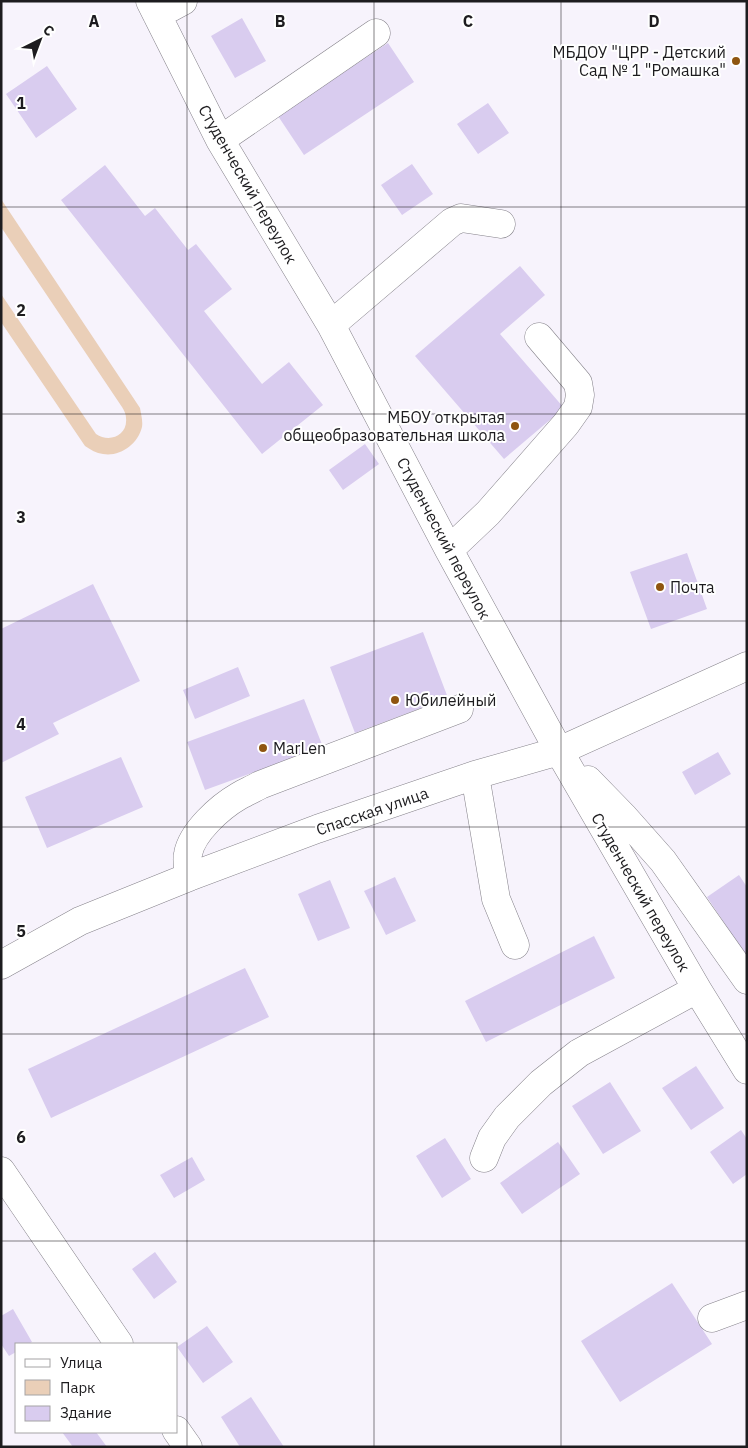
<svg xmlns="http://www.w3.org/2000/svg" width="748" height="1448" font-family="'IBM Plex Sans',sans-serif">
<rect width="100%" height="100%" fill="#f7f3fc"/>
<path fill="#eacfb8" d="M1 199 140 408C141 414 143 421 142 427 138 444 120 457 103 454 96 453 91 450 85 446L1 322V294L96 434C109 443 128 436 126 418 126 414 124 410 122 407L1 227Z"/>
<path fill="#d9ccef" d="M242 18 266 61 235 78 211 36Z
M388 43 414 82 304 155 278 116Z
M47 66 77 109 36 138 6 94Z
M488 103 509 133 478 154 457 124Z
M412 164 433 194 402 215 381 185Z
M105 165 145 216 155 208 188 250 196 244 232 289 204 311 262 384 289 362 323 405 262 454 61 200Z
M520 266 545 295 500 334 564 408 504 459 415 356Z
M365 444 379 464 343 490 329 470Z
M687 553 707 609 651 629 630 572Z
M93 584 140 681 53 723 59 734 1 763V629Z
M423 632 448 698 355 733 330 667Z
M238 667 250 696 195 719 183 690Z
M304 699 323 747 205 790 187 742Z
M718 752 731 774 695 795 682 772Z
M121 757 143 807 47 848 25 797Z
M739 875 747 887V957L707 897Z
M395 877 416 921 386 935 364 891Z
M330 880 350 928 318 941 298 894Z
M594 936 615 978 486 1042 465 1001Z
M245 968 269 1017 51 1118 28 1069Z
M696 1066 724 1108 691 1130 662 1088Z
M610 1082 641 1131 603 1154 572 1106Z
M741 1130 747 1139V1174L733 1184 710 1152Z
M445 1138 471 1179 442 1198 416 1156Z
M558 1142 580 1174 522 1214 500 1183Z
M192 1157 205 1180 174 1198 160 1175Z
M155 1252 177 1282 154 1299 132 1269Z
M672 1283 712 1344 620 1402 581 1341Z
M13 1309 32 1342 28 1344H16V1352L9 1356 1 1344V1316Z
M207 1326 233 1362 203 1383 177 1347Z
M251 1397 284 1447H240L221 1417Z
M62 1432H96L107 1447H73Z"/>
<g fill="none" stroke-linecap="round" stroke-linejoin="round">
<defs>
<path id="minor" d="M150 1 220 140 331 325 449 550 559 751 697 989 747 1070
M157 15 183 1
M220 140 376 33
M331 325 452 222 461 218 501 224
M449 550 488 513 566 424 578 407 580 395 578 383 539 337
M475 775 496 899 515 945
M588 780 624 817 663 861 747 980
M189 877C189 870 186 861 188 854 192 832 220 807 239 796 246 792 253 789 260 785L459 709
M1 965 80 921 189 877 317 829 475 775 559 751 747 666
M484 1158 492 1138 507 1117 541 1083 579 1053 697 989
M1 1171 119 1344
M712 1318 747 1305
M176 1430 188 1447"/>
</defs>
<use href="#minor" stroke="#85828a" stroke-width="29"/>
<use href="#minor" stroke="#fff" stroke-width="28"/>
</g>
<path fill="none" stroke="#1d1c1f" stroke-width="1" stroke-opacity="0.55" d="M187 1V1447M374 1V1447M561 1V1447M1 207H747M1 414H747M1 621H747M1 827H747M1 1034H747M1 1241H747"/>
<g fill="#8f5510" stroke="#fff" stroke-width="2">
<circle cx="736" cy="61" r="5"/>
<circle cx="515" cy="426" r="5"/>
<circle cx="660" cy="587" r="5"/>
<circle cx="395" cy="700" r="5"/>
<circle cx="263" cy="748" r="5"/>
</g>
<g text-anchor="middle" stroke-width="4" stroke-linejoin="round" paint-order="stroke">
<g font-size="16" fill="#1d1c1f" stroke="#fff" text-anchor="start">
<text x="726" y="58" text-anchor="end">МБДОУ "ЦРР - Детский<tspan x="726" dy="18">Сад № 1 "Ромашка"</tspan></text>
<text x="505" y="423" text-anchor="end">МБОУ открытая<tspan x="505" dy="18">общеобразовательная школа</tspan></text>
<text x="670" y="593">Почта</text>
<text x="405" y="706">Юбилейный</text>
<text x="273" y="754">MarLen</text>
</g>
<g font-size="16" fill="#1d1c1f" stroke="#fff">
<text transform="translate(248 184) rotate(60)" y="6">Студенческий переулок</text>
<text transform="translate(444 538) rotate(62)" y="6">Студенческий переулок</text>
<text transform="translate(372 811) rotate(-19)" y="6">Спасская улица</text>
<text transform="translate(641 892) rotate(60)" y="6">Студенческий переулок</text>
</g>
</g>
<g font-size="16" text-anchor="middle" font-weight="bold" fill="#1d1c1f" stroke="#fff" stroke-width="4" stroke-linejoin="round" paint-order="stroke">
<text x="94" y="27">A</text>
<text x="280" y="27">B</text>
<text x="468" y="27">C</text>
<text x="654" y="27">D</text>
<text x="21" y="109">1</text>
<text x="21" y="316">2</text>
<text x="21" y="523">3</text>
<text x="21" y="730">4</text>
<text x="21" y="937">5</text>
<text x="21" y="1143">6</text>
</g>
<rect width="748" height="1448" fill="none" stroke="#1d1c1f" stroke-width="5"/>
<rect x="15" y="1343" width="162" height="90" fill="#ffffff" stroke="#a5a4a5"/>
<rect x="25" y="1359" width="25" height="8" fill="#ffffff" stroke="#a5a4a5"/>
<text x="60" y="1368" font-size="15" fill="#1d1c1f">Улица</text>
<rect x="25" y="1380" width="25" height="15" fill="#eacfb8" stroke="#a5a4a5"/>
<text x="60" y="1393" font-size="15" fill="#1d1c1f">Парк</text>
<rect x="25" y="1406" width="25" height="15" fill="#d9ccef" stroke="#a5a4a5"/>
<text x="60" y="1418" font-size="15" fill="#1d1c1f">Здание</text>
<g transform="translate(40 40) rotate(42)" stroke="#ffffff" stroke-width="4" paint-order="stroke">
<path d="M0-4L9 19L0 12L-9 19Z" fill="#1d1c1f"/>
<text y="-8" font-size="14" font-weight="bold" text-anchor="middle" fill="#1d1c1f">С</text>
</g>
</svg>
